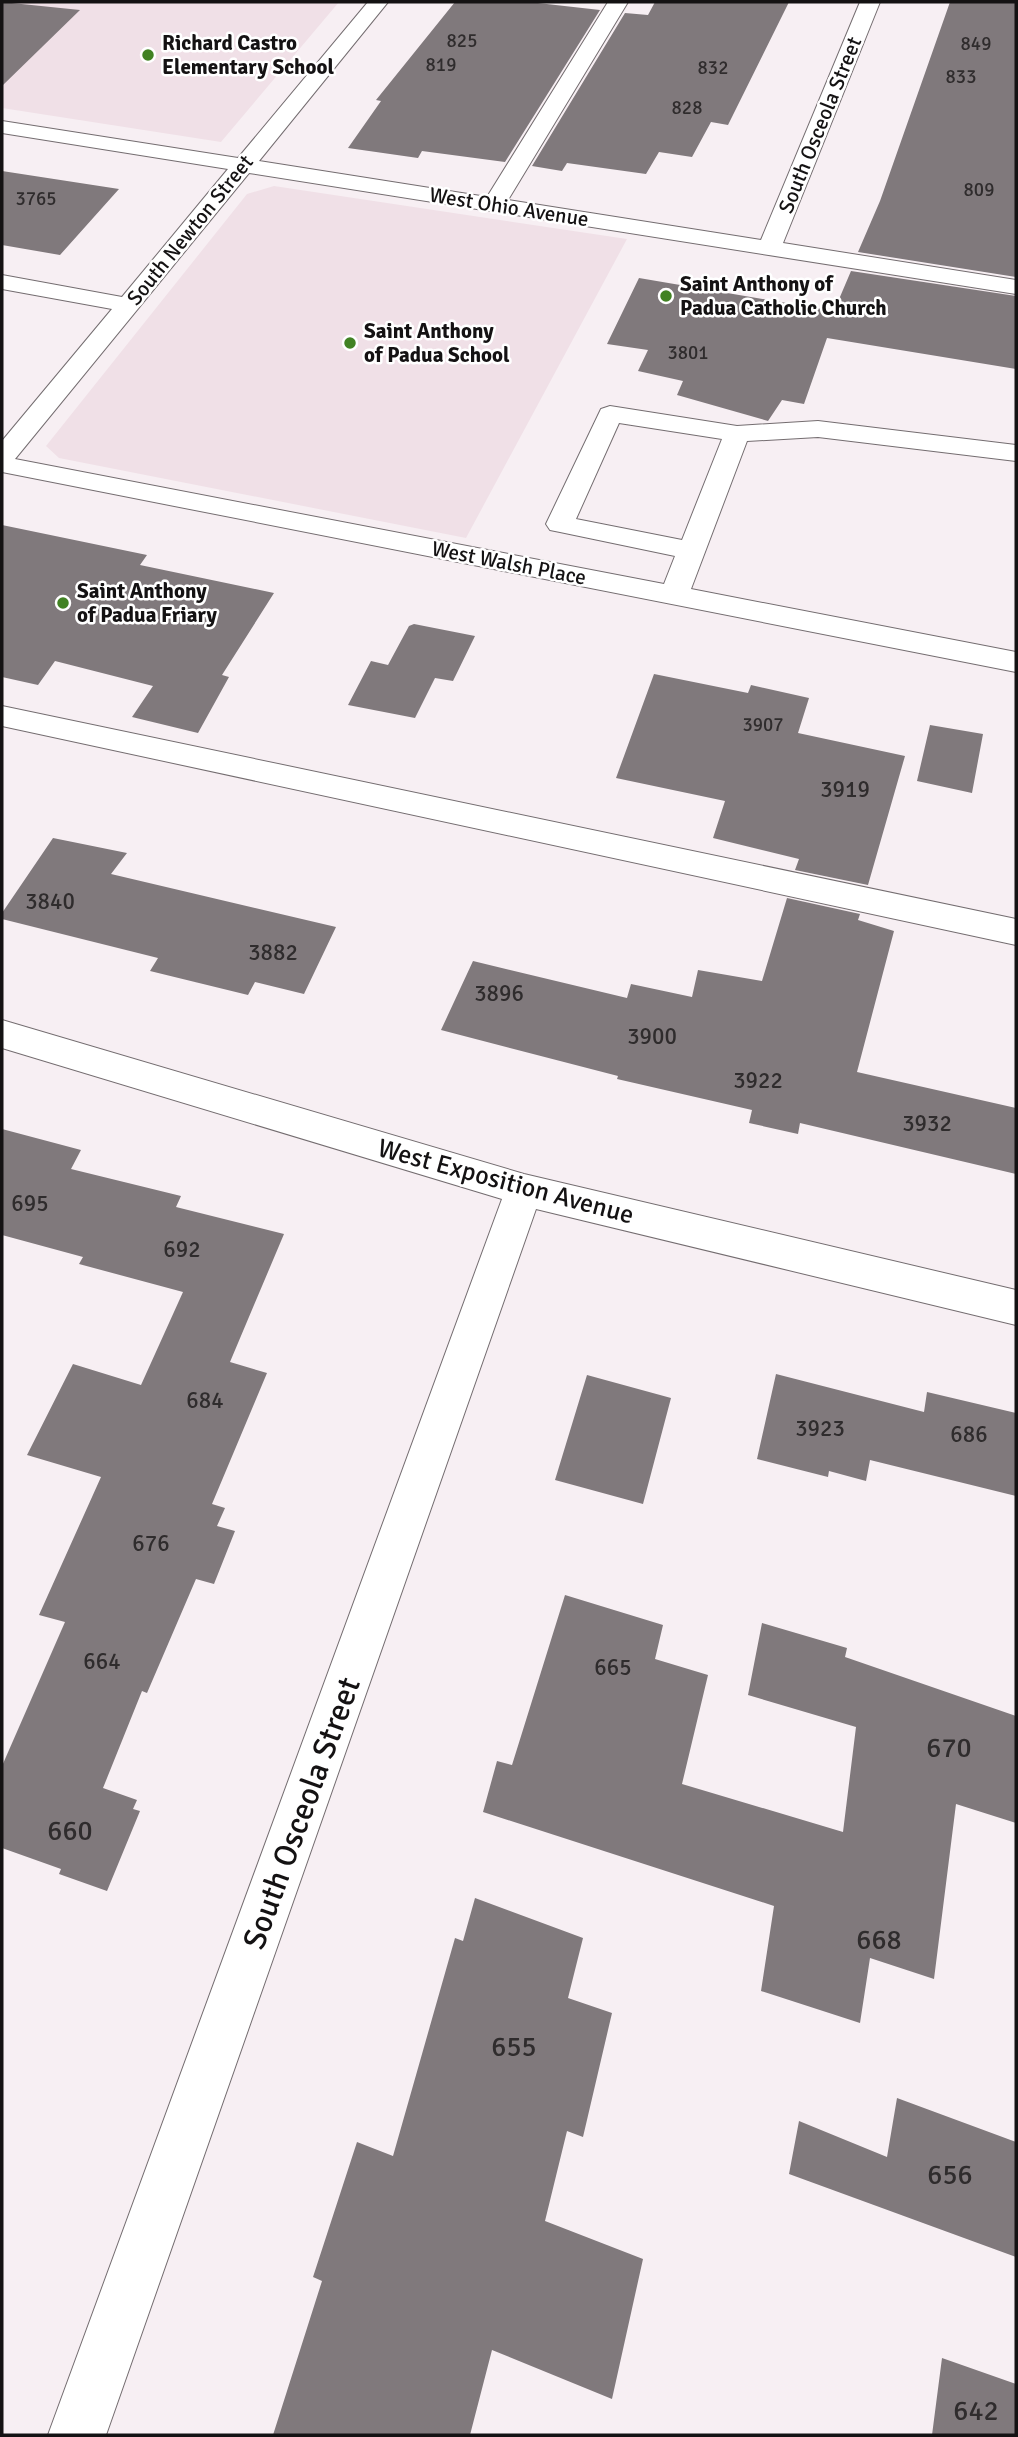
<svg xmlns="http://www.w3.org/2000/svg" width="1018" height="2437" font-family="Signika,sans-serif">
<rect width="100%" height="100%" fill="#f7eff3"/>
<path fill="#f0e0e7" d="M2 2H339L221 142 2 108Z
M274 186 627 239 466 538 59 458 46 446 247 194Z"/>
<path fill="#80797c" d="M2 2 80 10 2 86Z
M455 2H529L600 10 505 162 422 151 418 158 348 148 381 101 376 100Z
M655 2H789L728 125 711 122 692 157 659 152 646 174 567 163 562 171 532 166 625 13 648 15Z
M950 2H1016V277L858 252 880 201Z
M2 171 119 189 60 255 2 245Z
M851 271 1016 296V369L827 338 804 404 782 400 768 421 677 395 683 381 638 371 648 350 607 344 639 278 834 311Z
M2 525 147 555 140 565 274 593 222 675 229 677 198 733 132 717 153 686 55 661 38 685 2 677Z
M414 624 475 636 453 681 435 678 415 718 348 705 371 661 388 665 409 626Z
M654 674 748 693 751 685 809 698 798 733 905 756 868 885 795 870 799 859 713 838 725 801 616 778Z
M930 725 983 734 972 793 917 781Z
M53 838 127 853 111 874 336 927 304 994 255 982 248 995 150 971 158 958 2 919V913Z
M787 898 860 914 858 920 894 931 857 1072 1016 1108V1174L800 1123 798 1134 749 1123 752 1110 617 1079 618 1076 441 1030 473 961 627 998 631 984 692 997 698 970 762 981Z
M2 1129 81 1150 71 1169 181 1196 176 1207 284 1234 230 1362 267 1373 212 1504 225 1508 217 1526 235 1531 214 1584 196 1579 147 1693 142 1691 103 1788 137 1800 133 1809 140 1811 107 1891 59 1874 61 1869 2 1848V1766L65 1622 39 1615 101 1477 27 1455 73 1364 141 1385 183 1292 79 1264 83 1257 2 1235Z
M776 1374 924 1412 927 1392 1016 1413V1496L870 1460 866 1481 829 1471 828 1477 757 1459Z
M587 1375 671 1398 643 1504 555 1480Z
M565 1595 663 1625 655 1659 708 1675 682 1784 843 1832 856 1727 748 1695 762 1623 847 1648 845 1657 1016 1716V1823L956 1804 934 1979 870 1958 860 2023 761 1991 774 1906 483 1812 497 1761 512 1765Z
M475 1898 583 1938 568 1998 612 2013 583 2137 567 2131 545 2221 643 2259 612 2399 492 2350 470 2435H273L322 2281 313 2277 357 2142 393 2156 455 1938 463 1941Z
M897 2098 1016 2142V2257L789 2174 799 2121 887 2157Z
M942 2358 1016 2384V2435H932Z"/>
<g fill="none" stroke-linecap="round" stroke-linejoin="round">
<defs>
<path id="minor" d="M368 2H388L259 161 487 197 608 2H628L508 200 761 240 860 2H880L783 243 1016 280V294L249 173 15 459 664 584 675 556 560 532 550 530 546 524 601 409 610 406 737 426 818 421 1016 445V461L818 437 747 441 691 589 1016 652V672L2 472V441L112 309 2 289V275L122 297 228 169 2 133V121L238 158ZM619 423 722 439 682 540 576 519Z
M2 706 1016 919V945L2 726Z
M2 1020 524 1174 1016 1290V1325L536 1209 106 2435H48L502 1199 2 1048Z"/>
</defs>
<use href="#minor" stroke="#746d70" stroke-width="2"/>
<use href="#minor" fill="#fff" fill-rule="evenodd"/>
</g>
<g fill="#418223" stroke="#fff" stroke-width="2.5">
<circle cx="148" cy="55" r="7"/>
<circle cx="666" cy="296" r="7"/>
<circle cx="350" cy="343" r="7"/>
<circle cx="63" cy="603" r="7"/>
</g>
<g text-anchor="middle" stroke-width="5" stroke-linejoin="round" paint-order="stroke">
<g font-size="19" fill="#2f2c2d">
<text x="462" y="47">825</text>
<text x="976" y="50">849</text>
<text x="441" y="71">819</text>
<text x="713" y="74">832</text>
<text x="961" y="83">833</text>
<text x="687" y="114">828</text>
<text x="979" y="196">809</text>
<text x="36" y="205">3765</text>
<text x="688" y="359">3801</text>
<text x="763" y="731">3907</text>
</g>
<g font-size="21" font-weight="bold" fill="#141213" stroke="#fff" text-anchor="start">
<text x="162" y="50">Richard Castro<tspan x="162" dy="24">Elementary School</tspan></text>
<text x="680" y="291">Saint Anthony of<tspan x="680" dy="24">Padua Catholic Church</tspan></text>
<text x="364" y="338">Saint Anthony<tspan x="364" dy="24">of Padua School</tspan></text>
<text x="77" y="598">Saint Anthony<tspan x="77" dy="24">of Padua Friary</tspan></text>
</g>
<g font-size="21" fill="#141213" stroke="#fff">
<text transform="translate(820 125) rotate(-68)" y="7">South Osceola Street</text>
<text transform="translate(509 207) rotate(9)" y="7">West Ohio Avenue</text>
<text transform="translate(190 230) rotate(-51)" y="7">South Newton Street</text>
<text transform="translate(509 563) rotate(11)" y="7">West Walsh Place</text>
</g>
<g font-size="23" fill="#2f2c2d">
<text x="845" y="797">3919</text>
<text x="50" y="909">3840</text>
<text x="273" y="960">3882</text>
<text x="499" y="1001">3896</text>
<text x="652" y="1044">3900</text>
<text x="758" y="1088">3922</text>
<text x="927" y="1131">3932</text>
<text x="30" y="1211">695</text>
<text x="182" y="1257">692</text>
<text x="205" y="1408">684</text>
<text x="820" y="1436">3923</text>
<text x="969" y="1442">686</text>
<text x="151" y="1551">676</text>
<text x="102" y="1669">664</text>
<text x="613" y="1675">665</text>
</g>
<g font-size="26" fill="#141213" stroke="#fff">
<text transform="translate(506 1181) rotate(15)" y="9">West Exposition Avenue</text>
</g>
<g font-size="28" fill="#2f2c2d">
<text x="949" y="1757">670</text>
<text x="70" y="1840">660</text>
<text x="879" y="1949">668</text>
<text x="514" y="2056">655</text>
<text x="950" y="2184">656</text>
<text x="976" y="2420">642</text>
</g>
<g font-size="32" fill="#141213" stroke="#fff">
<text transform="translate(301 1813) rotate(-70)" y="11">South Osceola Street</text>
</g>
</g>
<rect width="1018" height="2437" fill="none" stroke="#141213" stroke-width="7"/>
</svg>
